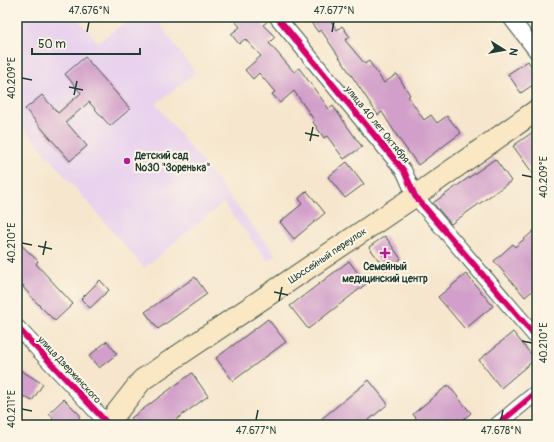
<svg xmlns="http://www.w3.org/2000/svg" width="554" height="442" font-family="Pangolin,sans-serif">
<rect width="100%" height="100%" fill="#fcf5e5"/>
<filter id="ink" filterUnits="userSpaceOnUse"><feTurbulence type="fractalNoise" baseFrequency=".025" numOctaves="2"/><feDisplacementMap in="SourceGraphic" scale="8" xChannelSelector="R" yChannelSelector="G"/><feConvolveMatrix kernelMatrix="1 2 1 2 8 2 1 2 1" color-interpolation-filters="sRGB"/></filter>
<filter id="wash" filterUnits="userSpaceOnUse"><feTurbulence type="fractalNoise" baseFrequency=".012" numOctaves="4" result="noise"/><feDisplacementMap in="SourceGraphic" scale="16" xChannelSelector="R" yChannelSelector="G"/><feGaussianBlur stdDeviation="0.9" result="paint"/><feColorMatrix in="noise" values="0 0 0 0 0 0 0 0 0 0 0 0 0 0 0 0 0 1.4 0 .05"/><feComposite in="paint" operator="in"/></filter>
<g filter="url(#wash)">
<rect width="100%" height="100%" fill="#f6e6cd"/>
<path fill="#e8d2ee" d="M17 17H76L98 42 133 17H155L195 73 156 104 276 255 268 261 223 203 144 268 17 120Z"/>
<g id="blocks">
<path fill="#d19fc9" d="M232 17H268L269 20 263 25 275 37 269 43 294 72 299 68 329 109 333 106 362 147 344 159 327 136 324 138 313 122 314 120 294 91 280 103 272 94 275 92 259 73 253 79 245 70 261 56 245 39 239 44 231 34 240 27Z
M307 17H328L337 30 342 26 350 37 345 40 365 64 369 61 384 83 397 74 410 95 408 96 424 120 431 115 437 123 447 116 461 133 418 165 399 139 382 112 378 115 321 30 318 32Z
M85 57 130 109 110 126 89 102 66 122 87 146 70 161 25 109 42 95 58 113 81 93 65 74Z
M528 61 537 75V82L521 93 508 74Z
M537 129V179L513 146Z
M495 159 511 181 451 224 433 203Z
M347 162 364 184 345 198 328 177Z
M307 191 325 213 294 239 280 222 302 204 299 198Z
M537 228V287L525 297 494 261 513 244 515 247Z
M385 236 401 259 386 270 369 247Z
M17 241 38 261 36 264 73 304 55 321 35 301 23 287 24 286 17 279Z
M349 261 366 284 308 329 290 306Z
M466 274 493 306 465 329 438 297Z
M195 277 207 294 158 329 145 312Z
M100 280 109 290 90 308 81 299Z
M268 319 286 342 233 381 216 358Z
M513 332 535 359 501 388 479 360Z
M107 341 117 354 99 368 89 356Z
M17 368 43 384 32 401 17 392Z
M192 373 208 396 169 425H136L131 418Z
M369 380 388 404 363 425H314Z
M448 385 471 413 457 425H421L413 414Z
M64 399 80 415 77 425H50L53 418 49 413Z"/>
</g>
</g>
<g filter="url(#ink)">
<use href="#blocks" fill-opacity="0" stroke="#3f564b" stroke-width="1"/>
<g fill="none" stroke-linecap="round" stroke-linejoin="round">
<defs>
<path id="street" d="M277 17 404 171 415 196 537 338
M510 17 537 52
M17 327 109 425
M497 425 537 392"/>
<path id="secondary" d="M107 425 142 380 415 196 537 110"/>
</defs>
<use href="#street" stroke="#3f564b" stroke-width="17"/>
<use href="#secondary" stroke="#3f564b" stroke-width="23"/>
<use href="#street" stroke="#fff" stroke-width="15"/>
<use href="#secondary" stroke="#fae7c3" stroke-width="21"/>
<defs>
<path id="cycleway" d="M277 17 404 171 415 196 537 338
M17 327 109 425
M497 425 537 392"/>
</defs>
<use href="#cycleway" stroke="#fcf5e5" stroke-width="8"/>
<use href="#cycleway" stroke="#d6006c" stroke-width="6"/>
</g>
</g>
<path fill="none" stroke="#1f3d34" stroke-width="1.5" d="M87 32 89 22M332 32 334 22M22 78 32 80M69 87 83 90M74 95 77 81M305 133 319 136M310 141 313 127M522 175 532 177M22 243 32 245M38 246 52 249M43 255 46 241M274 292 288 295M279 301 282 287M522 341 532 343M22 409 32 411M256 420 258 410M501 420 503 410"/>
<g fill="#b5179e" stroke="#fcf5e5" stroke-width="1.5">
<circle cx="127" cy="161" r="4"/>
<path d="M383 247h4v4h4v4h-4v4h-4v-4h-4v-4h4z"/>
</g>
<g text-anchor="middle" stroke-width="4" stroke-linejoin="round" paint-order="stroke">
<g font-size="10" fill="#1f3d34" stroke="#fcf5e5">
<text transform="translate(378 124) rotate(51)" y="4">улица 40 лет Октября</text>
<text transform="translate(327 255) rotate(-34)" y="4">Шоссейный переулок</text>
<text transform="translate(70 369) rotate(47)" y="4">улица Дзержинского</text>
</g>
<g font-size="10" font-weight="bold" fill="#1f3d34" stroke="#fcf5e5" text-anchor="start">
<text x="135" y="159">Детский сад<tspan x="135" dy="12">№30 "Зоренька"</tspan></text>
<text x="385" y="270" text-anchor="middle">Семейный<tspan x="385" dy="12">медицинский центр</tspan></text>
</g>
</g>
<rect width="554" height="442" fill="none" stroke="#fcf5e5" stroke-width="44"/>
<g transform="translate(504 50) rotate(101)" stroke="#fcf5e5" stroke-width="3" paint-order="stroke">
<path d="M0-3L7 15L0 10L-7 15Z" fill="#1f3d34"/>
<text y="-6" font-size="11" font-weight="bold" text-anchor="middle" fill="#1f3d34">N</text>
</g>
<path d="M32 48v6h108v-6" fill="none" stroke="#1f3d34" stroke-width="2"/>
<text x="38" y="48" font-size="12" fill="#1f3d34" stroke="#fcf5e5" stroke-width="3" paint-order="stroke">50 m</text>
<rect x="22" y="22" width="510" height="398" fill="none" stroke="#1f3d34" stroke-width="1.5"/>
<g font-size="10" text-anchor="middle" fill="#1f3d34">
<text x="89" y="14">47.676°N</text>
<text x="334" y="14">47.677°N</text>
<text transform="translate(11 78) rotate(-90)" y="4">40.209°E</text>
<text transform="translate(543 177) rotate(-90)" y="4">40.209°E</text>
<text transform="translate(11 243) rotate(-90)" y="4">40.210°E</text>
<text transform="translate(543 343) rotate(-90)" y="4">40.210°E</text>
<text transform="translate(11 409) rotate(-90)" y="4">40.211°E</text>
<text x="256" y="434">47.677°N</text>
<text x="501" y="434">47.678°N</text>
</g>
</svg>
